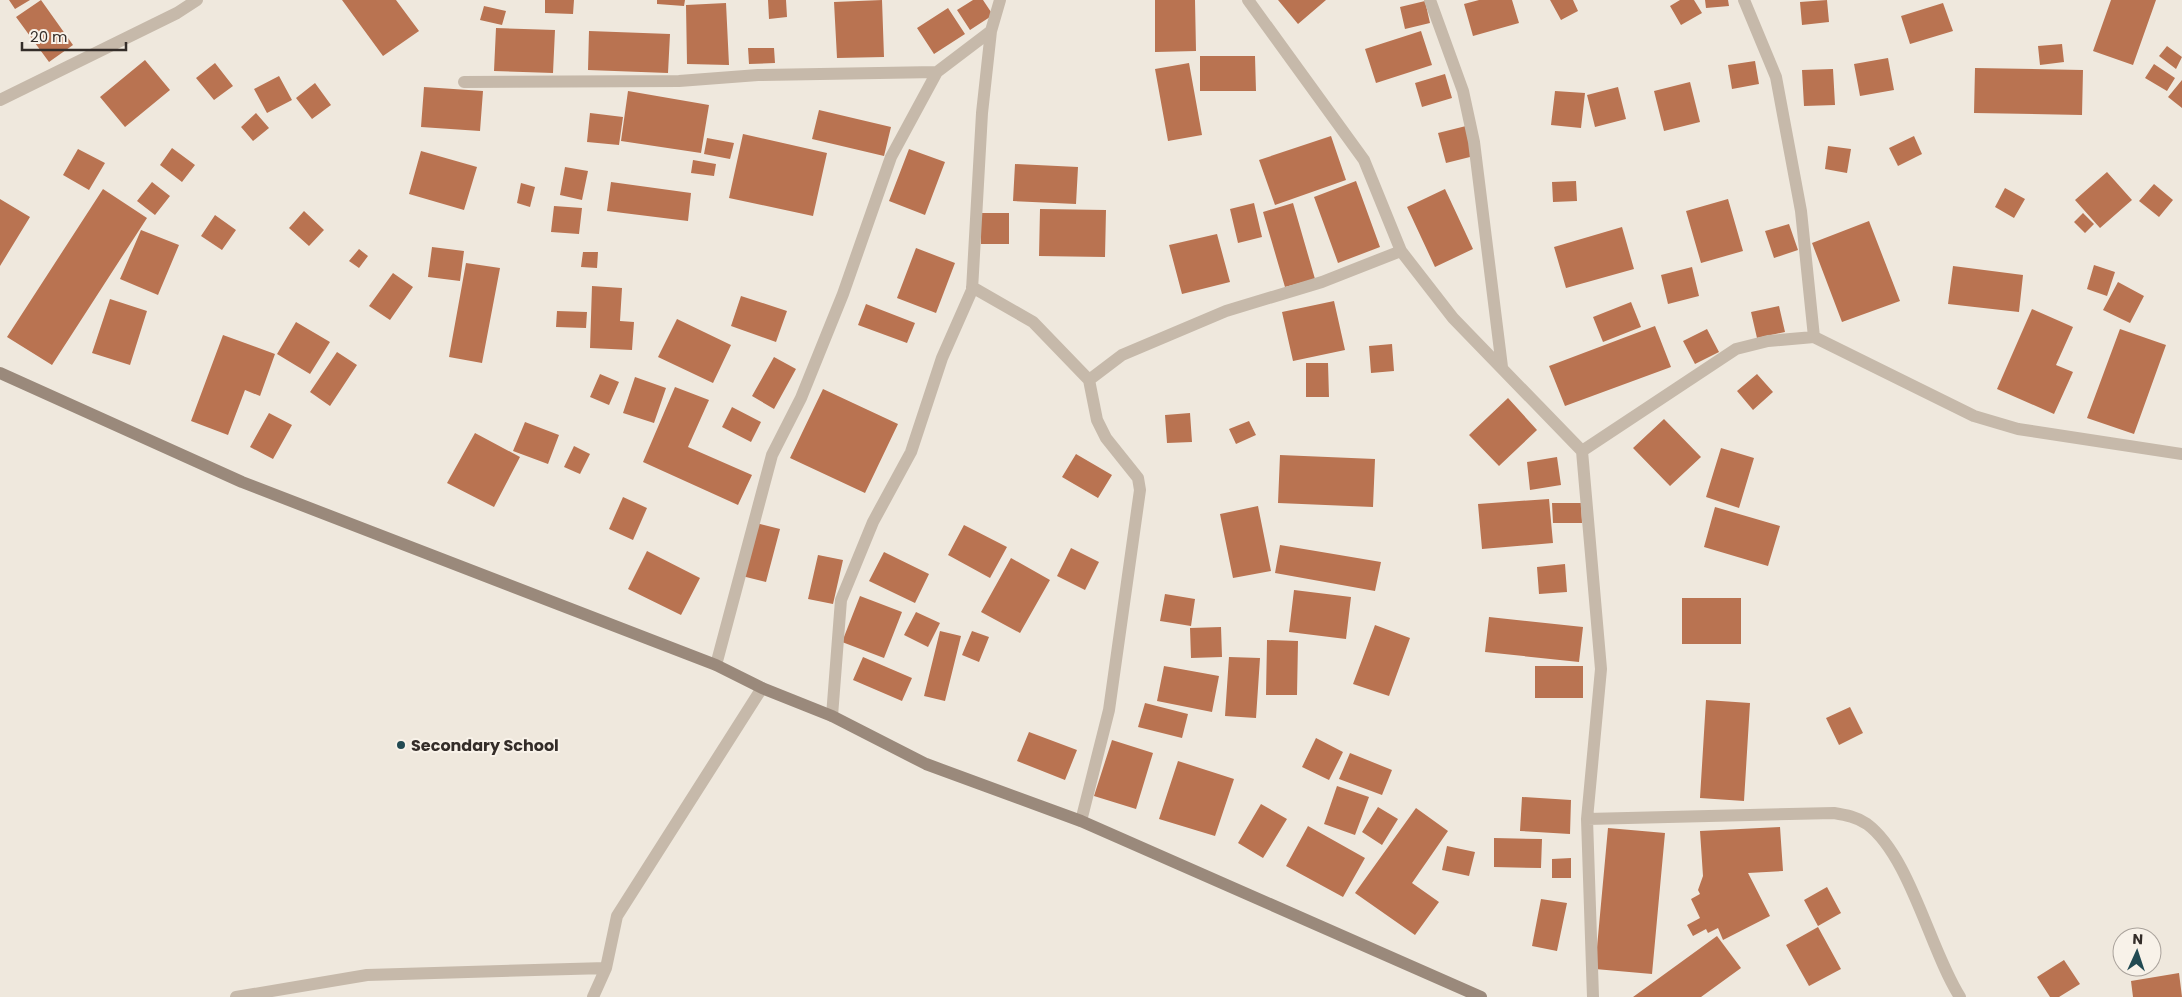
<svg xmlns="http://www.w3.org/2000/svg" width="2182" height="997" font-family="Poppins,sans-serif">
<rect width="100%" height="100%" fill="#efe8dd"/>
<path fill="#b97351" d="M9 0H30L15 9Z
M41 0 73 45 49 62 16 17Z
M342 0H396L419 31 383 56Z
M545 0H574L573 14 545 13Z
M657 0H685L684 6 657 4Z
M768 0H786L787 17 769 19Z
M882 0 884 57 837 58 834 2Z
M973 0H983L993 15 970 30 957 10Z
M1155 0H1195L1196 51 1155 52Z
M1278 0H1326L1298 24Z
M1479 0H1512L1519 23 1473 36 1464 4Z
M1550 0H1573L1578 11 1561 20Z
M1680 0H1694L1702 13 1681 25 1670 6Z
M1705 0H1728L1729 6 1706 8Z
M1827 0 1829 22 1802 25 1800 2Z
M2111 0H2156L2133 65 2093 51Z
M1425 1 1430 23 1405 29 1400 7Z
M726 3 729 65 687 64 686 5Z
M1943 3 1953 31 1910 44 1901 16Z
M484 6 506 11 502 25 480 20Z
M948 8 965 34 934 54 917 28Z
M496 28 555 30 553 73 494 71Z
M589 31 670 34 668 73 588 70Z
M1421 31 1432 65 1376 83 1365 49Z
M2062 44 2064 62 2040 65 2038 46Z
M2167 46 2182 57 2176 69 2159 56Z
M748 48H774L775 63 749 64Z
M1200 56H1255L1256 91H1200Z
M1888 58 1894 90 1860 96 1854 64Z
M145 60 170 90 125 127 100 97Z
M1755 61 1759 84 1732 89 1728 65Z
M215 63 233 86 214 100 196 78Z
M1189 63 1202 135 1168 141 1155 69Z
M2154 64 2175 78 2167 91 2145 78Z
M1975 68 2083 70 2082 115 1974 113Z
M1833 69 1835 105 1804 106 1802 70Z
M1445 74 1452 98 1422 107 1415 83Z
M279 76 292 100 267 113 254 89Z
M2182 80V108L2168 97Z
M1690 82 1700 122 1664 131 1654 91Z
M315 83 331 105 312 119 296 98Z
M424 87 483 91 480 131 421 127Z
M1618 87 1626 119 1595 127 1587 95Z
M628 91 709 105 701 153 621 141Z
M1555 91 1585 93 1581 128 1551 125Z
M819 110 891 127 884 156 812 139Z
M256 113 269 128 253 141 241 127Z
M590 113 623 117 619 145 587 142Z
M1466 126 1474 156 1446 163 1438 133Z
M743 134 827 153 813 216 729 198Z
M1331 136 1346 180 1275 205 1259 160Z
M1914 136 1922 154 1898 166 1889 148Z
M707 138 734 143 730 159 704 154Z
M1828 146 1851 149 1847 173 1825 169Z
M172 148 195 165 182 182 160 165Z
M78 149 105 163 89 190 63 175Z
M909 149 945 162 925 215 889 201Z
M421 151 477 167 464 210 409 194Z
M693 160 716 164 714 176 691 173Z
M1015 164 1078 167 1076 204 1013 201Z
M565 167 588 171 582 200 560 195Z
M2107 172 2132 200 2100 228 2075 200Z
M1356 181 1380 247 1338 263 1314 197Z
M1576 181 1577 201 1553 202 1552 182Z
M152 182 170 196 155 215 137 201Z
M611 182 691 193 688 221 607 211Z
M521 183 535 187 530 207 517 203Z
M2154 184 2173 200 2159 217 2139 201Z
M2005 188 2025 199 2014 218 1995 207Z
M103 189 147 218 52 365 7 337Z
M1445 189 1473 249 1435 267 1407 207Z
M0 199 30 217 0 266Z
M1728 199 1743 251 1701 263 1686 211Z
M1254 203 1262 237 1238 243 1230 209Z
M1293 203 1315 279 1285 287 1263 212Z
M554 206 582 208 579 234 551 232Z
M1040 209 1106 210 1105 257 1039 256Z
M304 211 324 230 309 246 289 228Z
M981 213H1009V244H981Z
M2083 213 2094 224 2085 233 2074 222Z
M215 215 236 230 222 250 201 236Z
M1869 221 1900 301 1842 322 1812 243Z
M1789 224 1798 250 1774 258 1765 231Z
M1622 227 1634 269 1566 288 1554 247Z
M141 230 179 245 158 295 120 279Z
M1217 234 1230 282 1182 294 1169 245Z
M432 247 464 251 460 281 428 277Z
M916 248 955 263 936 313 897 298Z
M359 249 368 256 359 268 349 261Z
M583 252H598L597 268 581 267Z
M466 263 500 268 482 363 449 357Z
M2094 265 2115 272 2107 296 2087 289Z
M1953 266 2023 275 2019 312 1948 304Z
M1692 267 1699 296 1668 304 1661 275Z
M393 273 413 287 390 320 369 306Z
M2118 282 2144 296 2130 323 2103 310Z
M592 286 622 288 620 321 634 322 632 350 590 348Z
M741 296 787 311 776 342 731 326Z
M110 299 147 311 130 365 92 353Z
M1334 301 1345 350 1293 361 1282 312Z
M1631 302 1641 327 1603 342 1593 317Z
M866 304 915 323 907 343 858 325Z
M1779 306 1785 332 1757 338 1751 312Z
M2032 309 2073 327 2056 365 2073 372 2054 414 1997 389Z
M557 311 587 312 586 328 556 327Z
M677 319 731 345 713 383 658 357Z
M296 322 330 342 310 374 277 354Z
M1655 326 1671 367 1565 406 1549 366Z
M1707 329 1719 352 1695 364 1683 341Z
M2120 329 2166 345 2134 434 2087 418Z
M223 335 275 354 260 396 245 390 228 435 191 421Z
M1392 344 1394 371 1371 373 1369 346Z
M337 352 357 365 330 406 310 392Z
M774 357 796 369 774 409 752 396Z
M1306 363H1328L1329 397H1306Z
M600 374 619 382 609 405 590 397Z
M1757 374 1773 392 1753 410 1737 391Z
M635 377 666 388 654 423 623 413Z
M675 387 709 400 688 447 752 475 738 505 643 462Z
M823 389 898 424 865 493 790 458Z
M1508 398 1537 430 1499 466 1469 435Z
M732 407 761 422 751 442 722 427Z
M269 413 292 425 273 459 250 447Z
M1190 413 1192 442 1167 443 1165 415Z
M1664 419 1701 457 1670 486 1633 448Z
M1249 421 1256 435 1236 444 1229 429Z
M525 422 559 435 548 464 513 451Z
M475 433 520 457 494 507 447 483Z
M574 446 590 454 580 474 564 467Z
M1721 448 1754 458 1739 508 1706 497Z
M1076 454 1112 475 1098 498 1062 477Z
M1280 455 1375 459 1373 507 1278 503Z
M1557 457 1561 485 1530 490 1527 462Z
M623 497 647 508 633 540 609 529Z
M1549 499 1553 543 1482 549 1478 504Z
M1552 503H1581L1582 523H1553Z
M1258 506 1271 571 1233 578 1220 514Z
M1715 507 1780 526 1768 566 1704 547Z
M756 523 780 529 766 582 742 576Z
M964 525 1007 547 990 578 948 555Z
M1280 545 1381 562 1375 591 1275 573Z
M1071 548 1099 562 1085 590 1057 576Z
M647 551 700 578 681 615 628 589Z
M884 552 929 574 915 603 869 581Z
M818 555 843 560 833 604 808 599Z
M1011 558 1050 580 1020 633 981 612Z
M1565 564 1567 592 1539 594 1537 567Z
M1294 590 1351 597 1346 639 1289 632Z
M1165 594 1195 599 1191 626 1160 621Z
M860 596 902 612 884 658 842 642Z
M1682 598H1741V644H1682Z
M916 612 940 623 928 647 904 635Z
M1489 617 1583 627 1579 662 1485 652Z
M1375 625 1410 638 1389 696 1353 684Z
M1221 627 1222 657 1191 658 1190 628Z
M940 631 961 636 945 701 924 696Z
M972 631 989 637 979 662 962 655Z
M1267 640 1298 641 1297 695H1266Z
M863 657 912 678 902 701 853 680Z
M1229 657 1260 658 1256 718 1225 716Z
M1164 666 1219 676 1212 712 1157 701Z
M1535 666H1583V698H1535Z
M1706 700 1750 703 1744 801 1700 798Z
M1145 703 1188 714 1182 738 1138 727Z
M1850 707 1863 733 1839 745 1826 718Z
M1029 732 1077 750 1065 780 1017 761Z
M1316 738 1343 752 1329 780 1302 767Z
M1112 740 1153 753 1136 809 1094 796Z
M1350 753 1392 770 1382 795 1339 779Z
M1178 761 1234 779 1215 836 1159 819Z
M1337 786 1369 797 1355 835 1324 824Z
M1522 797 1571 800 1570 834 1520 831Z
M1261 804 1287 819 1263 858 1238 843Z
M1378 807 1398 819 1382 845 1362 832Z
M1416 808 1448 831 1412 883 1439 902 1415 935 1355 893Z
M1308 826 1365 858 1343 897 1286 866Z
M1780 827 1783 871 1748 873 1770 916 1723 940 1718 928 1708 933 1706 929 1693 936 1687 925 1700 918 1691 899 1700 894 1698 890 1703 876 1700 831Z
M1608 828 1665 833 1652 974 1595 969Z
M1494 838 1542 839 1541 868 1494 867Z
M1447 846 1475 852 1469 876 1442 870Z
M1571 858V878H1552V859Z
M1827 887 1841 913 1818 926 1804 900Z
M1541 899 1567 903 1557 951 1532 946Z
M1818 927 1841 969 1809 986 1786 945Z
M1717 936 1741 968 1701 997H1633Z
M2064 960 2080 984 2059 997H2050L2037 977Z
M2179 973 2182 997H2133L2131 981Z"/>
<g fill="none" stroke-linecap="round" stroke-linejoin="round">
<path stroke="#c6b9aa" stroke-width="12" d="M236 997 367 975 606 968
M593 997 606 968 617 916 762 688"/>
<path stroke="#c6b9aa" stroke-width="12" d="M1248 0 1364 160 1401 251 1453 318 1582 451 1601 669 1587 819 1593 997
M1430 0 1463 91 1474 142 1502 367
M1744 0 1776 77 1801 211 1814 337
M464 82 679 81 758 75 937 72 991 31
M0 100 177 13 197 0
M972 287 1033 322 1089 380 1097 420 1106 438 1138 478 1140 490 1109 710 1081 821
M1089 380 1122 355 1226 311 1322 282 1401 251
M1582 451 1736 349 1768 341 1814 337 1974 416 2018 429 2182 454
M716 665 772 455 801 398 843 294 891 157 937 72
M832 716 841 600 873 522 911 452 942 358 972 290 982 113 991 31 1000 0
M1587 819 1834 813C1846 815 1857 817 1867 824 1910 856 1930 950 1960 997"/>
<path stroke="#9a897b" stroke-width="12" d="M0 373 242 482 716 665 762 688 832 716 926 764 1081 821 1481 997"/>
</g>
<circle fill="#224a52" stroke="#f8f2e9" stroke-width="2" cx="401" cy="745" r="5"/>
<g text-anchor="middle" stroke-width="4" stroke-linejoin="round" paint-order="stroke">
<g font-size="16" font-weight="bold" fill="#342d29" stroke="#f8f2e9" text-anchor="start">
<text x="411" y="751">Secondary School</text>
</g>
</g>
<g transform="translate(2137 952) rotate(3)"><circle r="24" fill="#f8f2e9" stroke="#aaa39c"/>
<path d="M0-4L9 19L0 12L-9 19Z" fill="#224a52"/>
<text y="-8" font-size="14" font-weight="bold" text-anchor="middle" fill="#342d29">N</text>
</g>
<path d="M22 42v8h104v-8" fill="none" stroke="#342d29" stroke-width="2.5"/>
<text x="30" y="42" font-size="15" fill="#342d29" stroke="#f8f2e9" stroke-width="4" paint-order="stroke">20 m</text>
</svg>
